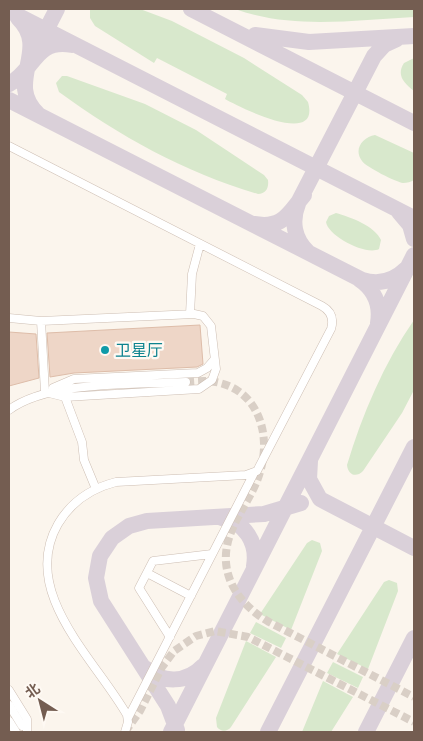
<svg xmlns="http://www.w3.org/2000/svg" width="423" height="741" font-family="'Noto Sans','Noto Sans SC',sans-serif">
<rect width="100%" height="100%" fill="#fbf5ed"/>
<path fill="#d8e8cc" d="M90 9H140L172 21 244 58 302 95 308 102C321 148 239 107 225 99L227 94 157 58 154 63 95 26 90 18Z
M235 9H414V17C355 20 292 30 235 9Z
M414 58V91C404 83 396 75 404 63Z
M67 76 145 104 196 130 264 175 268 180C269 188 266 194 258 194 186 173 119 136 59 92L56 83 62 76Z
M375 135 414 153V180C411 182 407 183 403 183 396 182 366 167 362 161 353 149 363 137 375 135Z
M336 213C350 217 375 226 381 240L379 249C366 256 328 236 326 222L329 216Z
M414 320V390L402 413 363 471C356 478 348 475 347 465 362 415 384 363 414 320Z
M312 540 320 543 322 551 291 630 260 614 307 543Z
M389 580 397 583 398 591 368 669 337 654 384 582Z
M256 622 286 638 281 648 250 633Z
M246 641 276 657 231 727C227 732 221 732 217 727L216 718Z
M333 662 363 677 358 688 327 673Z
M323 681 353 697 331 732H302Z"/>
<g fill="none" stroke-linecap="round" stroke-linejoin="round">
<path stroke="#dad0d9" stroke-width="16" d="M191 9 414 123
M9 11 414 218
M18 18C51 50 4 82 38 114
M255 35 309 42 414 36
M41 40 57 9
M9 84C35 71 34 38 72 45
M9 100 362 280C378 285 394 281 406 269
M298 203 374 56 384 45 397 39
M298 204C291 221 294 239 308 252
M399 212 410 225 414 239
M254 224C283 229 288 214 304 195
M359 279C374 289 381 305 378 323
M310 461 309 479 320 499 414 548
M222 518C245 522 258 543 254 566
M145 668C163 684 187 683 203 666
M177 730 168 706 101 601 96 578 100 556 112 538 129 526 147 521 264 514 301 503
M171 732 414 255
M268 732 414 447
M366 732 414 638"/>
</g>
<path fill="#eed6c7" stroke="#debda9" d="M200 325 203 364 197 367 74 373 50 377 47 333Z
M9 332 36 334 39 378 9 386Z"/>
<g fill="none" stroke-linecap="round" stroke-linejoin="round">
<path stroke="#d9cfc6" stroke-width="8" stroke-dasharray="8 4" stroke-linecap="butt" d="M186 382C198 381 209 380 220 383 260 393 271 437 260 472 254 493 240 510 232 530 215 569 235 602 269 622L414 697
M125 732 140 711 162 667 174 651 196 636 215 631 248 637 414 722"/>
<defs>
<path id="minor" d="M9 146 322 306C331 311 334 319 331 329L257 471 246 475 116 482C92 488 71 502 58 524 19 592 95 659 127 715L128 722 125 732
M190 314 192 274 200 244
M9 318 41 321 194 314 203 316 211 326 216 369 212 380 199 389 65 397 45 392
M41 321 45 392
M53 388 74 379 198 373 207 368 214 360
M65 397 82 442 84 460 96 489
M9 410C49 380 136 385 186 382
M147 573 191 596
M170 637 139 588 153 561 212 554
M9 690 27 719V732
M9 705 22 726
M128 718 254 473
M9 721 16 732"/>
</defs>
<use href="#minor" stroke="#cdbeb3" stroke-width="9"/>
<use href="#minor" stroke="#fff" stroke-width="8"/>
</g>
<circle fill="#0f9aa8" stroke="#fef9f3" stroke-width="2" cx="105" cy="350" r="5"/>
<g text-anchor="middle" stroke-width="4.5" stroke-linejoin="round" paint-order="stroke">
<g font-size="16" fill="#0d838f" stroke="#fef9f3" text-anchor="start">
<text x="115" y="356">卫星厅</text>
</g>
</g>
<rect width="423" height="741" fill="none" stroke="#745d51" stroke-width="20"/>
<g transform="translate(40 701) rotate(324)" stroke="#fef9f3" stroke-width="4" paint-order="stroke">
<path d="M0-4L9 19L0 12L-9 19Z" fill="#745d51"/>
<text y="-8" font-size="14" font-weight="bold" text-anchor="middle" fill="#745d51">北</text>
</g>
</svg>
